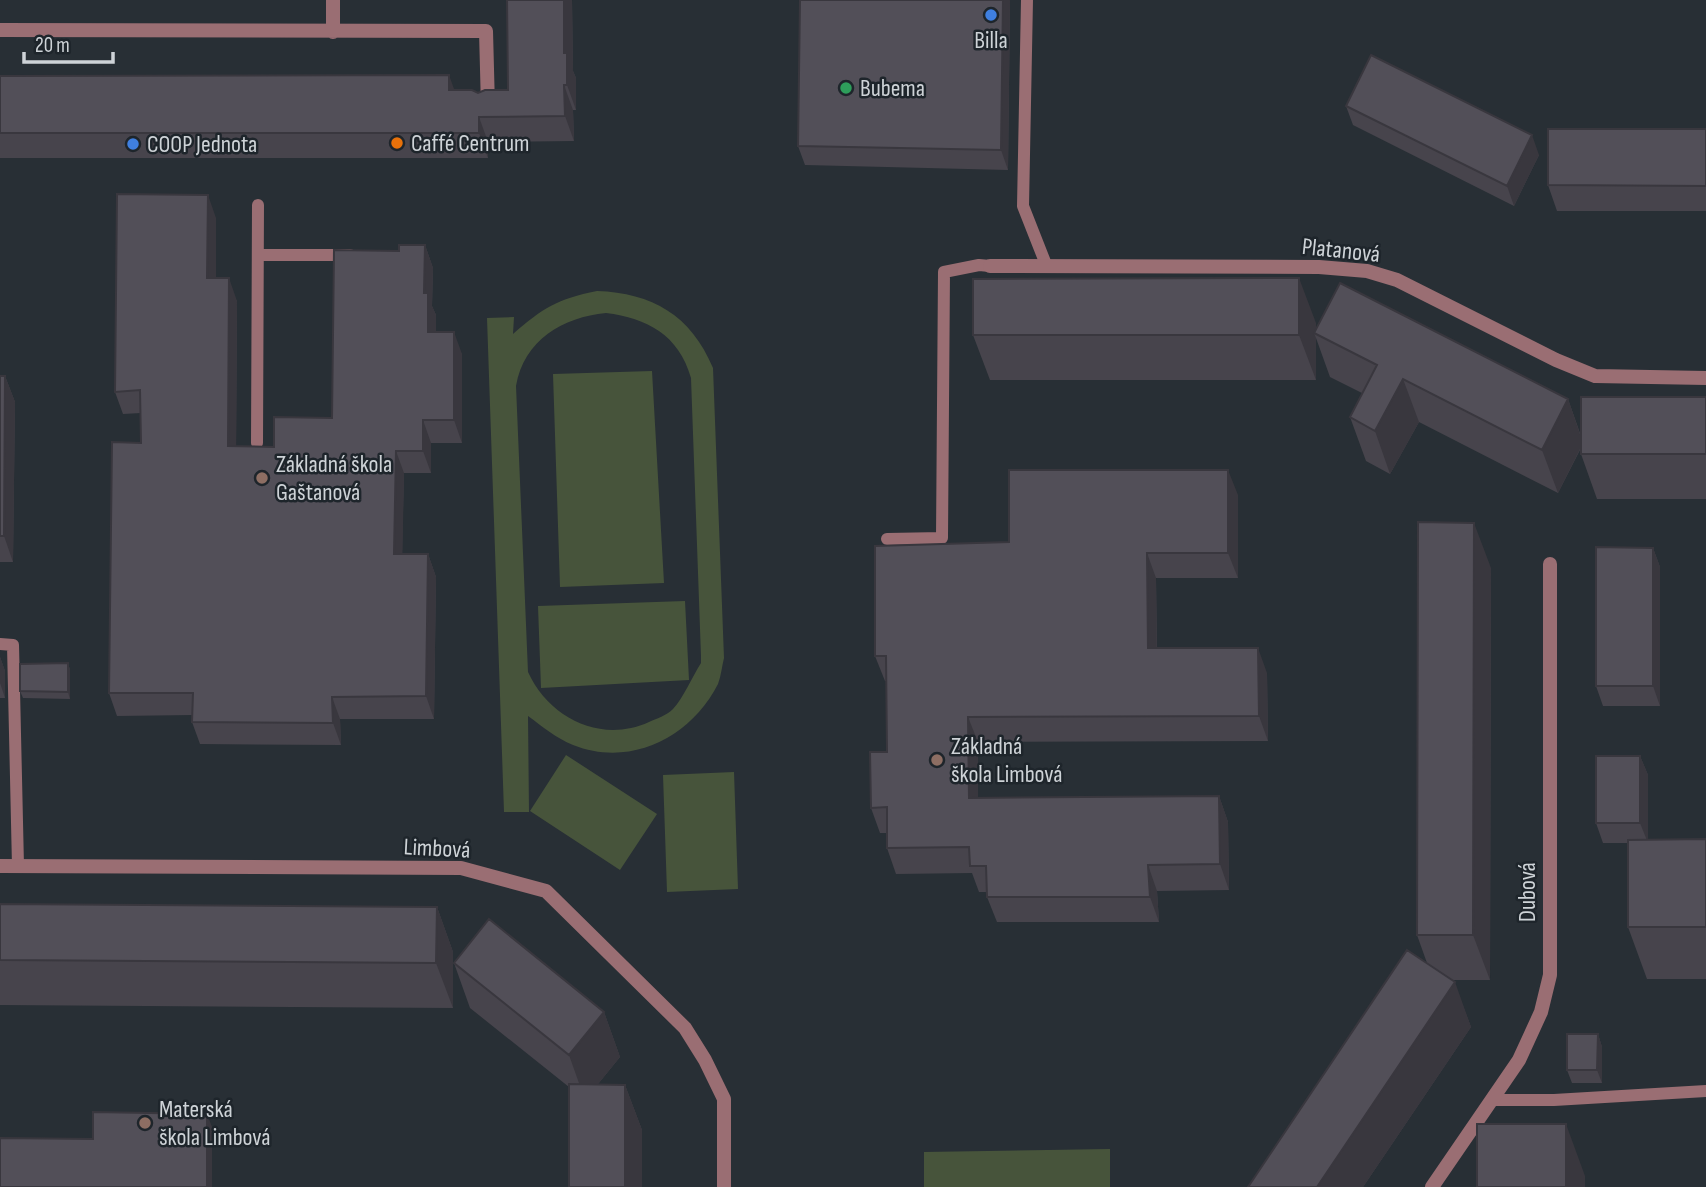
<svg xmlns="http://www.w3.org/2000/svg" width="1706" height="1187" font-family="'Sofia Sans Condensed',sans-serif">
<rect width="100%" height="100%" fill="#282f35"/>
<path fill="#47543b" fill-rule="evenodd" d="M597 291C652 293 691 315 713 368L724 658C722 666 721 676 718 684 691 737 631 768 573 745 556 738 543 727 528 716L529 812H504L487 318 514 317 513 334C543 308 557 299 597 291ZM606 313C647 318 679 335 691 378L701 656V663C692 677 684 697 673 709 667 715 656 719 649 722 601 744 549 718 528 672L516 386C524 340 563 317 606 313Z
M652 371 664 583 560 587 553 374Z
M685 601 689 680 541 688 538 606Z
M566 755 657 814 620 870 530 811Z
M734 772 738 889 667 892 663 775Z
M1110 1149V1187H924V1152Z"/>
<g fill="none" stroke-linecap="round" stroke-linejoin="round">
<path stroke="#9a6e73" stroke-width="12" d="M1027 0 1023 206 1047 267
M258 255H350
M257 443 258 205
M887 539 942 538 944 272 979 265 990 266
M0 644 13 645 18 866
M1491 1100H1554L1706 1091"/>
<path stroke="#9a6e73" stroke-width="14" d="M333 0V32
M0 30 486 31 488 107
M990 266 1319 267 1367 271 1397 280 1556 360 1595 376 1706 378
M0 866 461 868 546 891 685 1028 705 1060 724 1099V1187
M1432 1187 1519 1060 1541 1012 1550 975V564"/>
</g>
<path fill="#47444c" d="M507 0H572L573 71 576 78V110H573L574 141 488 142V158H0V76L478 93 508 90Z
M800 0H1010L1008 170 805 165 798 146Z
M1346 106 1539 155 1514 206 1353 125Z
M1706 129V211H1557L1548 185Z
M216 218V278L237 301 236 447H274L332 418 399 251 425 245 433 268 432 306 436 315V332L462 354V443H431V473H404L402 554H428L436 577 434 719H340L341 745 200 744 192 722 193 715 117 716 109 693 141 443V413L123 414 115 392Z
M1316 323V330L1568 399 1581 436 1706 397V499H1597L1581 454V448L1558 493 1419 422 1390 474 1366 461 1350 417 1362 393 1330 377 1316 338V380H990L973 335Z
M0 376H5L15 402 13 562H0Z
M1238 495V578H1156L1157 648 1267 673 1268 741 978 742V798L1219 796 1228 822 1229 890 1157 891 1159 922H997L987 897V892H979L972 873 896 874 887 848V833H880L871 808 887 752 886 681H885L875 656 1009 542Z
M1653 548 1660 567V706H1603L1596 686Z
M1491 568 1490 980H1453L1471 1027 1363 1187H1248L1427 963 1417 935Z
M0 657 5 671V698H0Z
M68 663 70 670V699L23 698 20 691Z
M1640 756 1648 775V840L1706 839V979H1647L1628 927V843H1603L1596 823Z
M0 904 437 907 453 952V1008L0 1005Z
M454 963 604 1012 620 1057 598 1084 625 1085 642 1130V1187L569 1087 470 1008Z
M1598 1034 1602 1047V1083H1572L1567 1070Z"/>
<path fill="#39373e" d="M564 0H572L573 71 576 78V110L567 85 564 53Z
M1003 0H1010L1008 170 1001 150Z
M449 75 458 100 449 90Z
M564 85 573 110 574 141 565 116Z
M479 117 488 142V158L479 133Z
M1532 135 1539 155 1514 206 1507 186Z
M208 195 216 218V301L207 278Z
M425 245 433 268 432 306 436 315V354L428 332 424 293Z
M229 278 237 301 236 469 228 446Z
M1299 278 1316 323V334L1314 333 1316 338V380L1299 335Z
M454 332 462 354V443L454 420Z
M5 376 15 402 13 562 4 536Z
M1403 379 1419 422 1390 474 1375 431Z
M1568 399 1583 443 1558 493 1542 450Z
M423 420 431 443V473L423 451Z
M396 451 404 473 402 577 394 554Z
M1228 470 1238 495V578L1228 553Z
M1474 523 1491 568 1490 980 1473 935Z
M1653 548 1660 567V706L1653 686Z
M1147 553 1156 578 1157 674 1148 648Z
M428 554 436 577 434 719 426 696Z
M1258 648 1267 673 1268 741 1259 716Z
M0 657 5 671V698L0 683Z
M68 663 70 670V699L68 692Z
M332 697 340 719 341 745 333 723Z
M968 717 978 742V824L969 798Z
M1640 756 1648 775V843L1640 823Z
M1219 796 1228 822 1229 890 1220 864Z
M1148 865 1157 891 1159 922 1150 897Z
M437 907 453 952V1008L436 963Z
M1455 982 1471 1027 1363 1187H1317Z
M604 1012 620 1057 585 1100 569 1055Z
M1598 1034 1602 1047V1083L1597 1070Z
M625 1085 642 1130V1187H625Z
M207 1114 212 1127V1187H207Z
M1566 1124 1585 1176V1187H1566Z"/>
<path fill="#524f58" stroke="#39373e" stroke-width="2" d="M507 0H564V53H567V85H564L565 116 479 117V133H0V76L449 75V90H472L478 93 485 90H508Z
M800 0H1003L1001 150 798 146Z
M1371 55 1532 135 1507 186 1346 106Z
M1548 129H1706V186L1548 185Z
M117 194 208 195 207 278H229L228 446 274 447V417L332 418 334 250 399 251V245H425L424 293H428V332H454V420H423V451H396L394 554H428L426 696 332 697 333 723 192 722 193 693H109L112 442 141 443 140 390 115 392Z
M1299 278V335H973V279Z
M1340 283 1568 399 1542 450 1403 379 1375 431 1350 417 1377 365 1314 333Z
M0 376H5L4 536H0Z
M1581 397H1706V454H1581Z
M1009 470H1228V553H1147L1148 648H1258L1259 716 968 717 969 798 1219 796 1220 864 1148 865 1150 897H987L986 866H970L969 847 887 848V807L871 808 870 752H887L886 656H875V546L1009 542Z
M1418 522 1474 523 1473 935H1417Z
M1596 547 1653 548V686H1596Z
M68 663V692L20 691V664Z
M1596 756H1640V823H1596Z
M1706 839V927H1628V840Z
M0 904 437 907 436 963 0 960Z
M489 919 604 1012 569 1055 454 963Z
M1407 950 1455 982 1317 1187H1248Z
M1567 1034H1598L1597 1070H1567Z
M569 1084 625 1085V1187H569Z
M93 1112 207 1114V1187H0V1138L93 1139Z
M1477 1124H1566V1187H1477Z"/>
<g fill="#3f7fe0" stroke="#1e252b" stroke-width="2.5">
<circle cx="991" cy="15" r="7"/>
<circle cx="133" cy="144" r="7"/>
</g>
<circle fill="#2e9e5b" stroke="#1e252b" stroke-width="2.5" cx="846" cy="88" r="7"/>
<circle fill="#e8710a" stroke="#1e252b" stroke-width="2.5" cx="397" cy="143" r="7"/>
<g fill="#8d6e63" stroke="#1e252b" stroke-width="2.5">
<circle cx="262" cy="478" r="7"/>
<circle cx="937" cy="760" r="7"/>
<circle cx="145" cy="1123" r="7"/>
</g>
<g text-anchor="middle" stroke-width="5" stroke-linejoin="round" paint-order="stroke">
<g font-size="24" fill="#ced3d7" stroke="#1e252b" text-anchor="start">
<text x="991" y="48" text-anchor="middle">Billa</text>
<text x="860" y="96">Bubema</text>
<text x="411" y="151">Caffé Centrum</text>
<text x="147" y="152">COOP Jednota</text>
<text x="276" y="472">Základná škola<tspan x="276" dy="28">Gaštanová</tspan></text>
<text x="951" y="754">Základná<tspan x="951" dy="28">škola Limbová</tspan></text>
<text x="159" y="1117">Materská<tspan x="159" dy="28">škola Limbová</tspan></text>
</g>
<g font-size="24" fill="#ced3d7" stroke="#1e252b">
<text transform="translate(1341 250) rotate(6)" y="8">Platanová</text>
<text transform="translate(437 848) rotate(3)" y="8">Limbová</text>
<text transform="translate(1527 892) rotate(-90)" y="8">Dubová</text>
</g>
</g>
<path d="M24 52v10h89v-10" fill="none" stroke="#ced3d7" stroke-width="3.5"/>
<text x="35" y="52" font-size="21" fill="#ced3d7" stroke="#1e252b" stroke-width="5" paint-order="stroke">20 m</text>
</svg>
